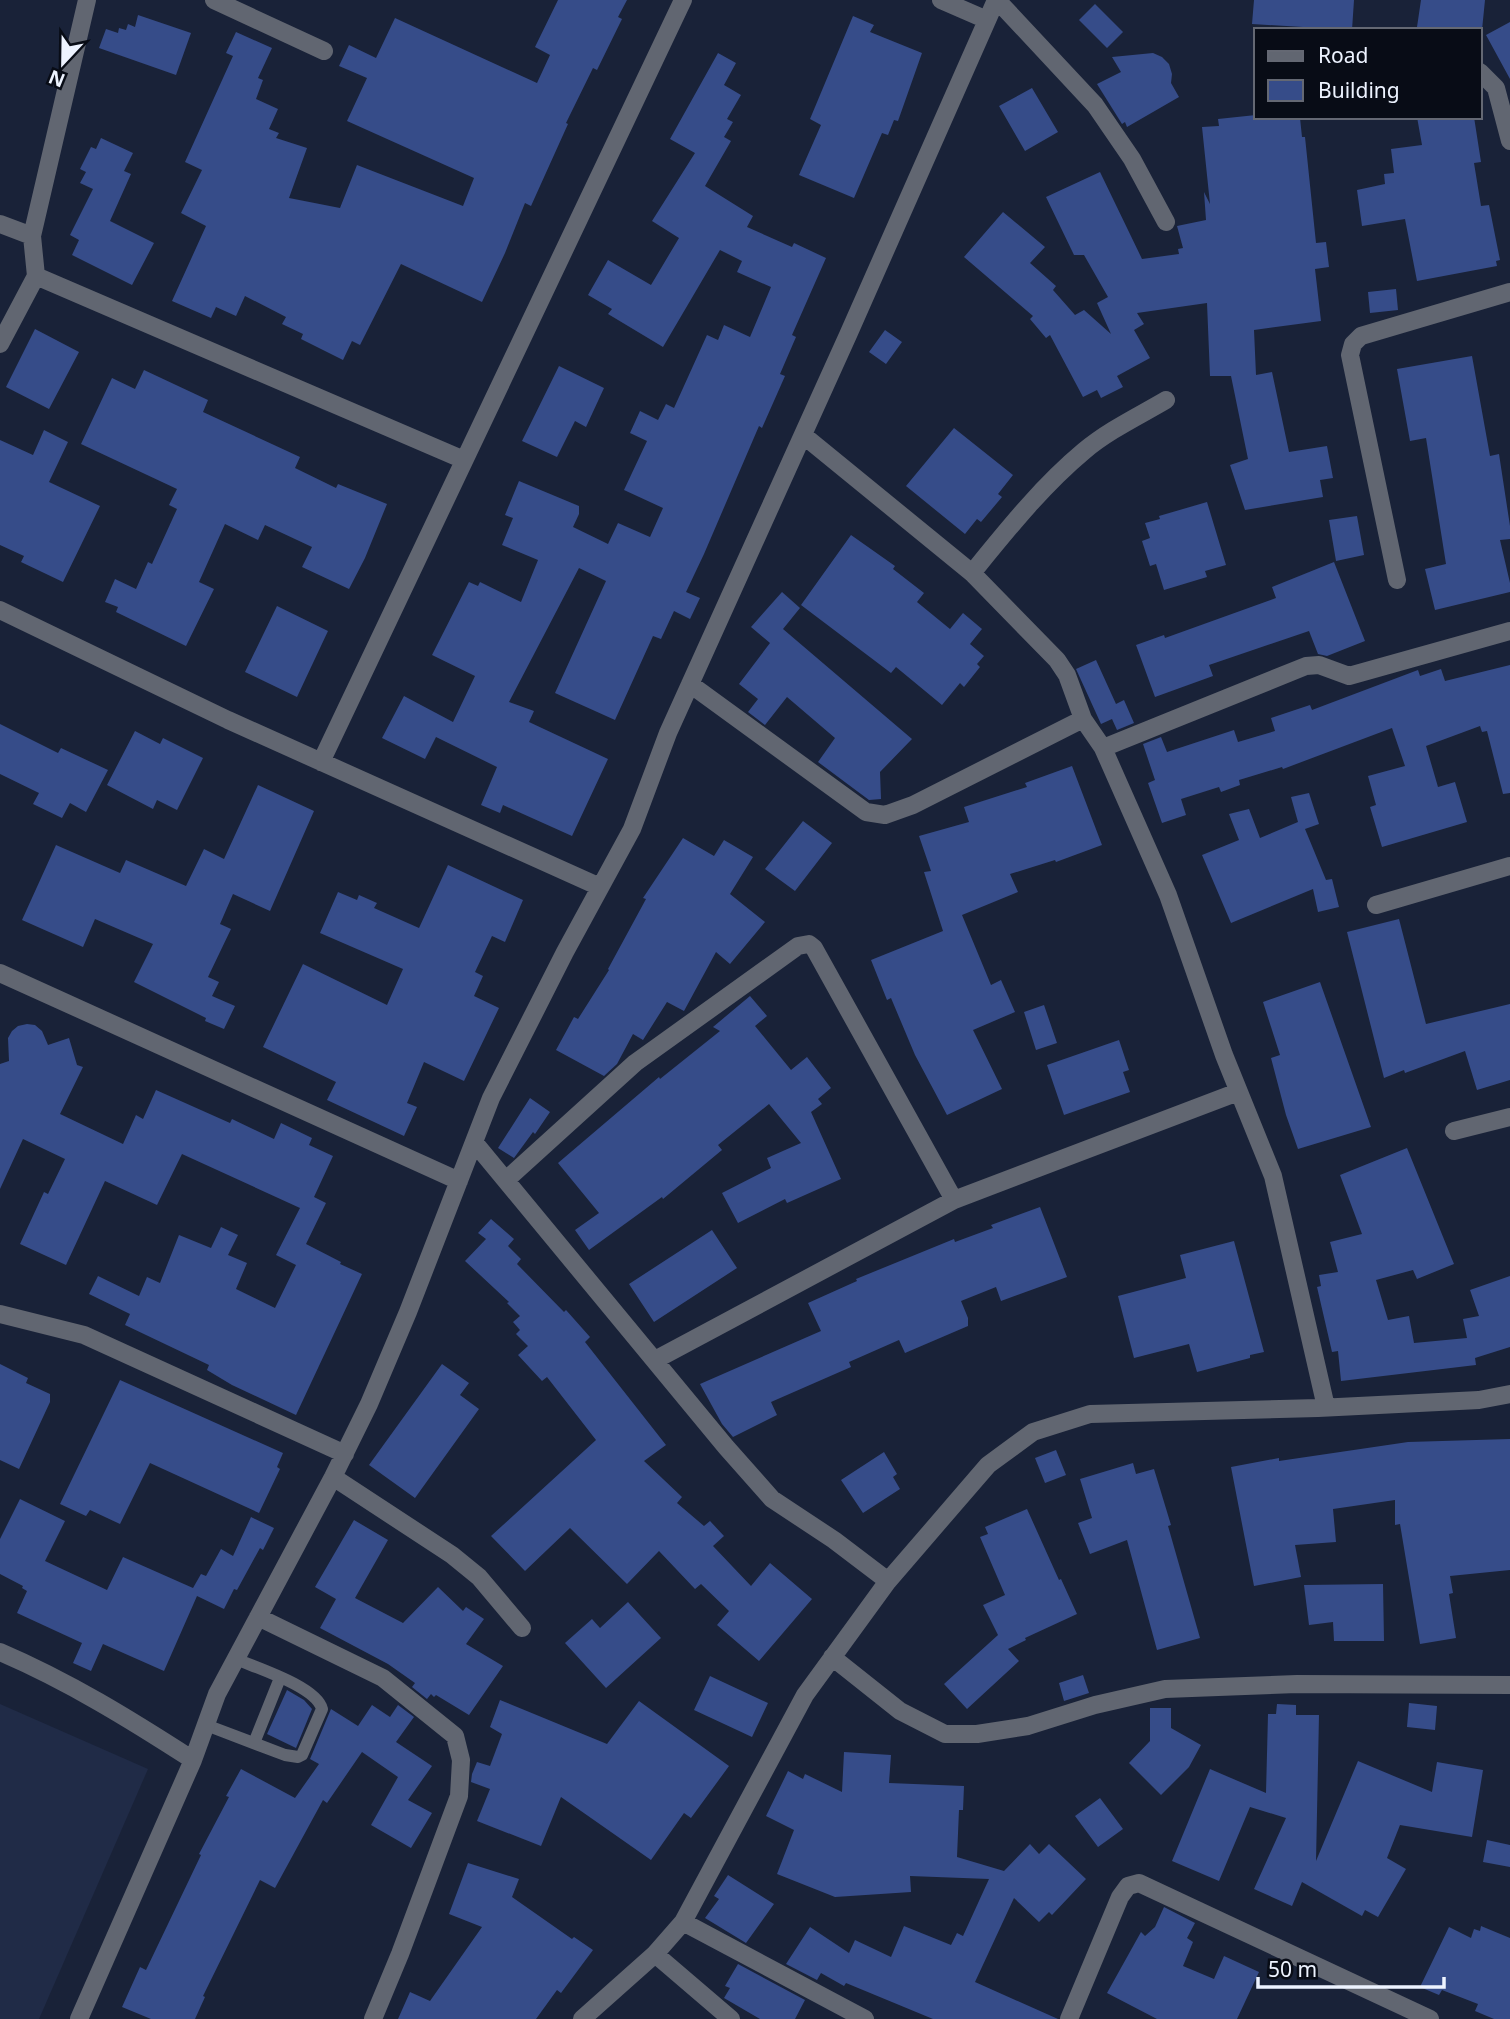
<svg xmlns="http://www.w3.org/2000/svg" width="1510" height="2019" font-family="'Noto Sans',sans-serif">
<rect width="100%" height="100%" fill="#192238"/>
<path fill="#202b47" d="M0 1704 148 1769 39 2019H0Z"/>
<path fill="#364c89" d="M558 0H627L618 17 622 19 597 70 593 68 566 123 568 124 531 206 525 203 505 253 482 302 401 264 360 345 352 341 343 360 301 339 303 334 282 324 286 317 245 296 236 316 216 307 211 318 172 301 206 226 181 213 202 170 185 162 233 56 226 53 236 32 272 48 258 78 263 80 256 99 278 109 269 129 279 133 276 138 307 148 289 198 340 208 357 165 463 206 474 178 347 121 367 78 339 66 349 45 376 58 395 18 537 83 550 55 535 47Z
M1254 0H1354L1352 30 1252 24Z
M1421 0H1485L1482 30H1438L1417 27Z
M1095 4 1123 32 1107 48 1079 20Z
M138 15 191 33 176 75 99 48 106 29 118 33 119 28 126 30 128 24 135 27Z
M853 16 874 25 870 32 922 53 898 121 894 120 888 135 882 133 854 198 799 175 821 125 810 119Z
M1510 22V79L1486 35Z
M718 53 736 63 724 85 741 95 727 119 733 122 724 137 731 141 705 186 753 216 747 227 792 247 794 243 826 258 792 335 796 337 780 374 785 376 762 428 759 426 704 554 686 592 700 598 690 619 674 611 661 639 653 636 615 720 555 693 606 581 579 568 509 702 534 711 529 722 608 759 572 836 503 805 500 813 481 805 497 767 436 737 425 759 382 738 404 696 453 722 475 676 432 655 469 582 478 586 480 582 521 602 538 560 502 545 513 518 505 515 519 481 579 506V514L573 527 608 544 618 523 650 537 663 508 624 490 647 441 630 433 640 411 658 420 666 404 674 408 707 335 718 340 724 325 750 337 771 287 737 272 742 261 720 250 663 347 608 314 612 309 588 295 608 260 651 285 679 238 652 221 695 153 670 139Z
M1153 53 1162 57 1169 64 1172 74 1171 83 1179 97 1127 127 1125 122 1122 124 1097 84 1121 72 1112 57Z
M1032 88 1058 132 1025 151 999 106Z
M1256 115V117H1281V120L1300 118 1302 137H1305L1316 243 1326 242 1329 267 1315 269 1321 321 1254 330 1256 375 1272 372 1289 452 1327 446 1333 478 1320 480 1323 497 1245 510 1230 465 1248 459 1231 376H1210L1207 303 1137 313 1144 324 1134 330 1150 358 1117 376 1123 387 1101 398 1097 390 1083 397 1050 335 1046 338 1030 319 1033 316 964 257 1003 212 1045 247 1030 263 1056 286 1053 290 1075 315 1084 310 1111 334 1097 303 1108 297 1084 255H1074L1046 197 1100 172 1142 259 1179 254 1178 249 1183 248 1177 226 1206 220 1204 192 1210 204 1202 127 1219 126 1218 119Z
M1417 117H1474L1481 162 1474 163 1481 206 1489 205 1500 260 1496 261 1497 266 1417 281 1405 219 1362 226 1357 190 1385 184 1384 174 1394 173 1391 149 1422 145Z
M101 138 133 153 124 171 131 174 110 221 154 243 132 285 72 255 79 240 70 235 93 189 80 183 86 172 80 169 91 147 96 149Z
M1396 289 1398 310 1370 313 1368 292Z
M35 329 79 352 49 409 6 387Z
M885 330 902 342 886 364 869 352Z
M1472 356 1490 456 1499 454 1510 526V539L1500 540 1510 583V592L1435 610 1425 569 1446 564 1426 438 1410 441 1397 369Z
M559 366 604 388 586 427 575 421 557 457 522 441Z
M144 370 208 400 203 412 300 457 295 468 336 488 338 484 387 504 365 558 349 589 302 567 312 547 265 525 258 540 225 524 199 582 214 589 186 646 116 612 118 607 105 602 115 579 136 589 148 562 152 564 177 509 169 505 177 489 81 444 112 378 135 389Z
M954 428 1013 475 998 494 1002 497 981 522 977 519 965 534 906 486Z
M44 430 68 442 49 482 100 506 63 582 21 562 24 556 0 545V440L33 455Z
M1207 502 1226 565 1205 571 1207 577 1164 590 1156 564 1150 566 1142 541 1150 538 1145 523 1160 519 1159 516Z
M1357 516 1364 555 1336 561 1329 520Z
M851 535 895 566 893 569 924 593 917 602 950 629 963 613 982 629 970 644 984 656 977 664 980 667 964 687 960 683 942 705 896 667 891 673 801 605Z
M1334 562 1365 641 1327 656 1318 654 1309 631 1209 665 1213 676 1155 697 1136 645 1164 635 1165 638 1276 598 1272 587Z
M782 592 800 608 783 629 912 739 880 772 881 799 869 800 818 762 835 738 787 697 765 725 748 712 758 699 739 684 770 643 751 627Z
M277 606 328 631 297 697 245 672Z
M1096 660 1116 704 1124 700 1134 723 1117 730 1112 719 1101 724 1076 669Z
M1510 665V793L1503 794 1487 731 1482 732 1480 726 1426 746 1438 787 1455 782 1467 822 1382 847 1370 807 1376 805 1368 776 1405 766 1392 728 1283 769 1282 767 1239 780 1240 785 1221 792 1219 787 1181 799 1186 815 1162 823 1148 783 1155 780 1143 744 1161 737 1167 752 1234 730 1238 742 1275 731 1271 718 1310 705 1312 710 1418 670 1420 676 1441 669 1445 681Z
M0 724 58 753 61 748 108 770 86 812 70 803 62 818 33 804 39 793 0 774Z
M135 731 160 744 163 738 203 758 177 810 157 800 153 809 107 785Z
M1072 766 1102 845 1056 862 1055 860 1010 874 1018 892 962 915 991 985 1001 980 1015 1012 973 1030 1002 1089 947 1115 915 1055 891 998 887 1000 871 960 943 931 924 872 931 871 919 836 969 822 964 807 1027 787 1025 783Z
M258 785 314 811 270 911 233 894 220 924 231 929 208 977 219 982 212 996 235 1006 224 1029 205 1021 206 1018 134 982 153 944 95 919 83 947 22 920 56 845 120 873 126 860 186 886 204 849 224 859Z
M1309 793 1319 824 1305 829 1326 880 1332 879 1339 907 1318 912 1313 889 1231 923 1202 855 1239 840 1229 814 1249 809 1260 838 1298 822 1291 797Z
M803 821 832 843 795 891 765 869Z
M683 838 714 856 724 840 753 857 730 894 765 922 730 964 716 952 684 1011 667 1002 643 1040 633 1034 617 1064 604 1076 556 1050 574 1017 578 1019 609 970 608 969 646 899 643 898Z
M448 865 523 900 505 942 492 936 475 972 483 976 474 996 499 1008 464 1081 424 1062 407 1103 417 1107 404 1136 327 1100 336 1082 263 1047 303 964 387 1005 403 969 320 933 338 892 357 900 359 895 377 903 374 908 419 928Z
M1399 919 1426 1024 1510 1004V1080L1477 1090 1465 1051 1405 1073 1404 1070 1384 1078 1347 932Z
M1320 982 1371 1127 1298 1149 1286 1115 1271 1058 1280 1055 1263 1002Z
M750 996 767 1016 755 1026 791 1070 807 1057 831 1088 818 1099 822 1104 811 1112 841 1179 787 1203 785 1199 738 1223 722 1193 771 1168 767 1158 801 1143 769 1104 718 1145 722 1150 663 1199 662 1197 589 1250 575 1230 599 1213 558 1163 659 1077 660 1079 720 1031 713 1027Z
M1044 1005 1057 1043 1036 1050 1024 1012Z
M27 1024 35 1025 42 1031 48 1045 69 1038 77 1065 83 1067 60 1114 123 1144 136 1115 143 1119 156 1090 230 1123 232 1119 274 1139 281 1123 312 1138 309 1145 333 1156 314 1197 326 1203 306 1244 341 1262 340 1264 362 1274 296 1415 232 1385 207 1370 209 1365 125 1325 130 1314 89 1294 98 1276 139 1296 147 1277 160 1283 179 1235 211 1248 221 1227 238 1235 228 1255 247 1263 236 1289 275 1308 296 1265 276 1255 300 1208 182 1154 157 1205 105 1181 66 1265 20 1244 44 1192 48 1194 65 1159 23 1139 0 1189V1064L9 1061 8 1038 12 1031 18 1026Z
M1119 1040 1129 1070 1123 1072 1130 1092 1064 1115 1047 1065Z
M530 1098 550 1112 535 1134 533 1132 514 1158 498 1148Z
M1407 1148 1454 1264 1417 1279 1413 1270 1376 1280 1388 1320 1409 1316 1414 1343 1467 1338 1463 1319 1479 1316 1470 1290 1510 1276V1347L1475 1358 1476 1365 1341 1381 1338 1351 1332 1352 1317 1287 1321 1286 1319 1275 1338 1272 1330 1242 1362 1234 1340 1175Z
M1040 1207 1067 1277 1001 1301 996 1287 961 1301 968 1318V1326L905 1353 899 1340 849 1362 851 1367 771 1402 777 1415 733 1437 722 1424 700 1384 821 1331 808 1303 857 1281 856 1279 954 1239 955 1242 993 1228 991 1225Z
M491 1219 514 1239 508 1246 521 1259 517 1264 564 1312 566 1310 590 1337 585 1342 666 1445 644 1461 682 1497 677 1503 704 1526 710 1521 724 1536 713 1546 751 1586 770 1563 812 1599 759 1661 717 1625 729 1611 701 1584 695 1589 659 1551 627 1584 570 1528 525 1571 491 1536 596 1440 547 1377 542 1381 518 1355 528 1346 516 1334 520 1330 513 1322 520 1316 507 1303 509 1302 465 1261 486 1239 478 1233Z
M712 1230 737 1268 654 1322 629 1284Z
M1234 1241 1264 1352 1250 1355V1358L1197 1372 1189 1344 1134 1358 1118 1296 1186 1278 1180 1255Z
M0 1364 28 1378 26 1383 50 1394V1402L19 1469 0 1460Z
M442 1364 469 1383 460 1395 479 1409 415 1498 369 1465Z
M120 1380 283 1453 277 1467 280 1469 259 1513 150 1463 120 1524 90 1510 86 1516 60 1504Z
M1510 1439V1570L1450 1576 1453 1593 1449 1594 1456 1638 1420 1644 1400 1524 1395 1525V1500L1333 1509 1336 1542 1295 1545 1301 1577 1254 1586 1231 1467 1279 1458V1461L1408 1442Z
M1056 1450 1066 1475 1045 1483 1035 1458Z
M884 1452 897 1474 893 1477 900 1489 863 1513 841 1480Z
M1133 1463 1136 1474 1154 1469 1171 1525 1168 1526 1200 1638 1157 1650 1127 1540 1090 1554 1078 1523 1092 1518 1080 1479Z
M20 1499 65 1521 45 1561 107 1590 123 1557 193 1588 201 1574 206 1576 221 1549 233 1556 251 1517 274 1528 263 1550 260 1548 237 1590 234 1589 224 1609 197 1596 164 1671 103 1644 91 1671 73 1663 82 1643 17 1613 27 1591 22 1588 23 1586 0 1574V1539Z
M1027 1509 1059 1580 1061 1579 1077 1614 1025 1638 1026 1640 1008 1649 1019 1661 967 1709 944 1684 998 1635 983 1605 1005 1595 980 1537 988 1534 985 1527Z
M354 1520 388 1540 355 1598 403 1623 438 1587 463 1611 466 1607 484 1619 466 1644 503 1666 469 1715 436 1695 434 1697 431 1694 427 1699 412 1687 415 1683 388 1664 320 1628 336 1599 315 1587Z
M1383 1584 1384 1641H1334L1333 1622 1309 1625 1304 1585Z
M628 1602 661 1638 606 1688 565 1643 592 1619 600 1628Z
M1083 1675 1089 1693 1064 1701 1059 1683Z
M710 1676 768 1703 752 1737 694 1710Z
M287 1690 304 1700 312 1709 296 1748 267 1734Z
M500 1700 607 1744 639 1701 729 1766 691 1818 684 1813 651 1860 561 1797 541 1846 477 1821 490 1789 471 1782 472 1774 477 1762 490 1766 502 1734 490 1727Z
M1409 1703 1437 1706 1435 1730 1407 1727Z
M1277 1704 1296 1705V1715H1319L1316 1861 1358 1761 1432 1792 1437 1762 1483 1770 1472 1837 1400 1825 1387 1858 1406 1869 1378 1917 1365 1910 1362 1916 1302 1882 1292 1906 1254 1889 1286 1818 1250 1807 1219 1881 1172 1861 1210 1769 1266 1793 1268 1714H1276Z
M372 1705 390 1717 398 1705 414 1717 396 1742 432 1766 408 1800 432 1813 411 1848 371 1825 398 1777 362 1752 327 1803 323 1800 275 1888 260 1880 203 1996 205 1997 195 2019H151L122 2007 140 1967 146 1970 201 1855 199 1854 229 1797 226 1796 241 1769 295 1798 319 1764 310 1759 331 1709 358 1726Z
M1150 1708H1171V1728L1201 1745 1189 1767 1161 1795 1129 1763 1150 1741Z
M844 1752 891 1755 889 1783 964 1786 963 1810H959L957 1857 1004 1871 1030 1844 1039 1854 1049 1844 1086 1879 1052 1915 1049 1912 1039 1922 1014 1898 975 1982 1058 2019H933L846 1983 844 1986 821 1973 817 1980 786 1964 810 1927 849 1953 855 1940 891 1957 904 1926 951 1945 957 1933 963 1936 989 1879 910 1876 911 1892 835 1897 777 1874 794 1830 766 1816 788 1771 803 1779 805 1774 842 1792Z
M1100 1798 1123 1829 1098 1847 1075 1816Z
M1487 1840 1510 1845V1867L1483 1862Z
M468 1863 519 1879 512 1897 572 1939 574 1937 593 1950 561 1993 557 1990 536 2019H398L410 1992 430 2001 482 1927 449 1914Z
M728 1875 774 1904 746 1943 705 1918 719 1899 714 1896Z
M1164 1907 1195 1923 1187 1938 1193 1942 1183 1966 1214 1979 1224 1956 1259 1972 1237 2019H1157L1107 1993 1141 1932 1145 1936 1155 1927Z
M1481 1926 1510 1938V2019H1494L1475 2011 1478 2004 1442 1990 1439 1995 1420 1987 1449 1927 1471 1938 1474 1929 1480 1931Z
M738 1964 805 2000 795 2019H760L724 1998 730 1988 725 1986Z"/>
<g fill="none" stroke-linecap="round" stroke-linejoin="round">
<path stroke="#616671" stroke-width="12" d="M206 1725 285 1755 298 1757 302 1755 322 1709C317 1687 257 1668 236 1659
M254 1743 280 1678"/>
<path stroke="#616671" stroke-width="18" d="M214 0 324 51
M941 0 987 20
M997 0 1095 105 1132 159 1166 222
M1480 72 1496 88 1510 141
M0 224 32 236
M36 276 464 460
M0 344 36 276 32 236 87 0
M803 435 972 573 1057 660 1067 675 1083 719 1103 748 1168 895 1224 1055 1273 1176 1326 1407
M972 573C1007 530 1042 486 1084 451 1109 430 1139 416 1166 400
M1397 580 1350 355 1353 344 1361 336 1510 292
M0 610 228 720 600 887
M690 684 866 812 885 815 913 805 1083 719
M1103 748 1306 666 1319 665 1349 676 1510 631
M321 762 683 0
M1376 905 1510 866
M0 973 459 1181
M1454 1131 1510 1117
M474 1142 726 1447 772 1499 834 1540 888 1581
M506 1180 635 1063 798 946 809 944 814 948 954 1200
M0 1314 84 1335 345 1454
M655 1360 954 1200 1238 1092
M333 1477 452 1555 479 1577 522 1628
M258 1617 383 1678 455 1736 461 1760 459 1796 400 1954 373 2019
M0 1652C68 1681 131 1720 193 1760
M832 1657 900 1711 945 1734H977L1028 1726 1095 1705 1165 1689 1297 1684 1510 1685
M683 1922 865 2019
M655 1954 731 2019
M79 2019 193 1760 217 1694 333 1477 369 1404 408 1312 491 1098 565 952 632 829 668 733 848 335 996 0
M582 2019 655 1954 683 1922 805 1695 888 1581 988 1465 1033 1432 1090 1414 1318 1408 1479 1400 1510 1394
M1069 2019 1120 1897 1128 1886 1139 1883 1430 2019"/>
</g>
<rect x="1254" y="28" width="228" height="91" fill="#080c16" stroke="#646873" stroke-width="2"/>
<rect x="1268" y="51" width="35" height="10" fill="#616671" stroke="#646873" stroke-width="2"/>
<text x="1318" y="63" font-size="21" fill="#edf3ff">Road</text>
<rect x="1268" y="80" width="35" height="21" fill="#364c89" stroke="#646873" stroke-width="2"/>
<text x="1318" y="98" font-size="21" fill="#edf3ff">Building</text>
<g transform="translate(63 63) rotate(202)" stroke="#080c16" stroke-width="5" paint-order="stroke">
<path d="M0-5L12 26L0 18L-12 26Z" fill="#edf3ff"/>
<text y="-10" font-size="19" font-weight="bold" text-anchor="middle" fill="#edf3ff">N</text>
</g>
<path d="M1258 1977v10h186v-10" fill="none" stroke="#edf3ff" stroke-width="3.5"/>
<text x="1268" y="1977" font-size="21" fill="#edf3ff" stroke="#080c16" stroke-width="5" paint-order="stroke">50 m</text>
</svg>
